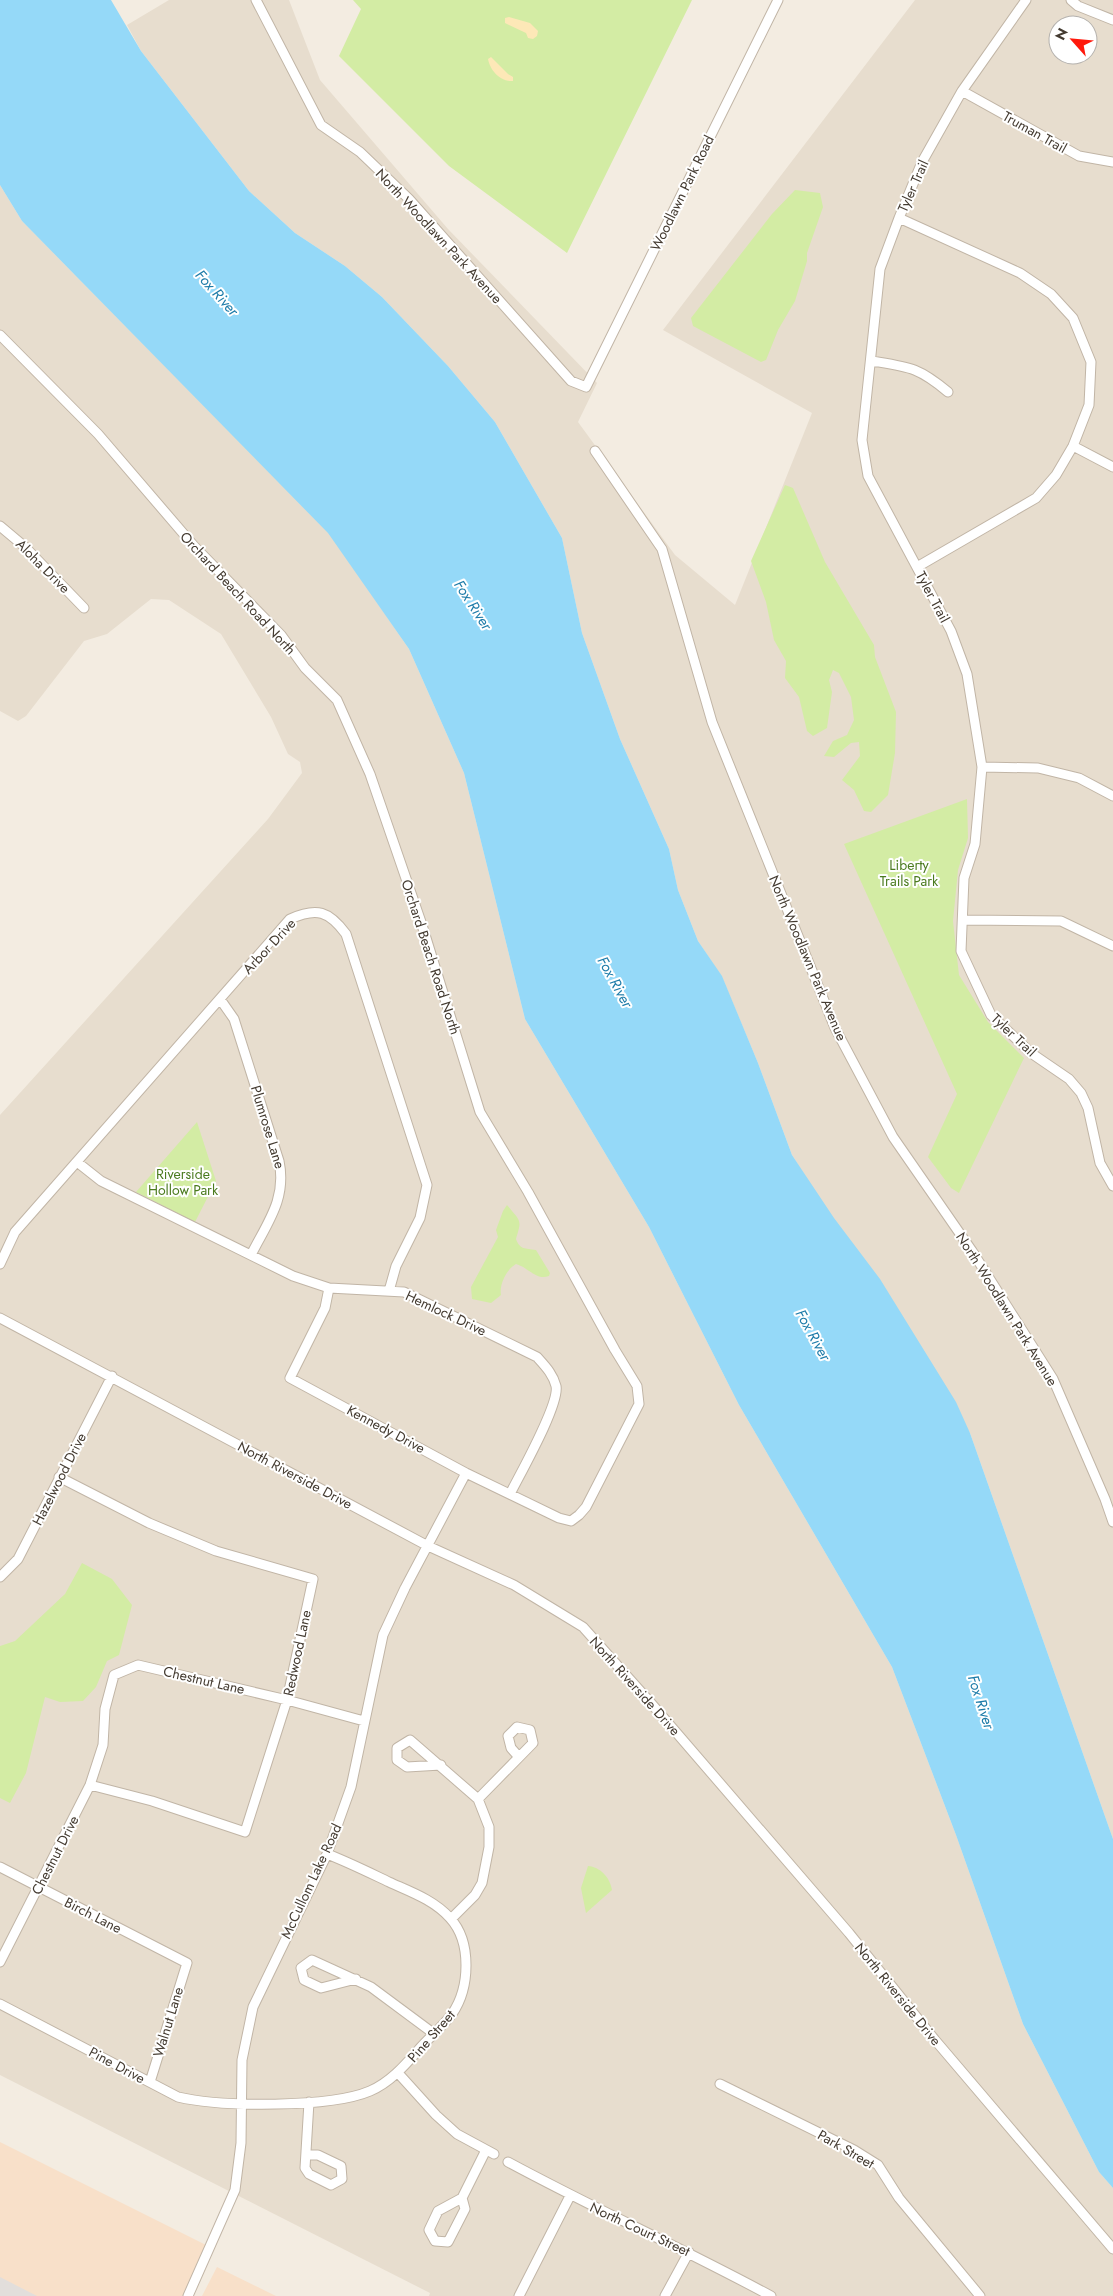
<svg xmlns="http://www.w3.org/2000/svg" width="1113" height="2296" font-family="Jost,sans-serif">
<rect width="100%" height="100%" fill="#f3ece1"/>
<path fill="#e7ddce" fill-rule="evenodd" d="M169 0H289L320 80 448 229 597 383 578 422 675 555 735 605 812 413 663 330 915 0H1113V1839L970 1433 792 1155 758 1063 722 977 698 941 678 890 669 849 620 739 582 633 562 538 495 422 448 366 382 297 345 266 295 233 249 191 141 51 127 25ZM1058 25H1088V55H1058Z
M0 185 22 221 329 533 409 649 464 773 525 1019 649 1227 739 1405 892 1667 956 1835 1023 2024 1099 2172 1113 2188V2296H429L430 2293 0 2075V1115L268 819 302 773 300 762 288 754 271 717 221 634 169 600 151 599 107 634 84 641 26 716 18 721 0 711Z"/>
<path fill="#f8e0c9" d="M0 2142 210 2247 184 2296H0Z
M217 2267 276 2296H202Z"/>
<path fill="#d3eca4" d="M353 0H692L567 253 449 166 339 56 361 9Z
M795 190 820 193 823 207 807 253V261L795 301 778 330 766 360 761 362 693 326 691 318 772 214Z
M785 485 793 488 825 562 874 645 875 657 896 712 895 753 888 795 871 812 864 811 854 790 842 780 860 756 859 742 851 743 834 757 824 756 833 741 847 735 854 720 851 697 839 673 833 670 829 680 832 692 827 728 813 736 807 731 799 697 785 678 786 661 774 640 766 602 751 561Z
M967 799 968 838 958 870 953 921 959 975 988 1022 1024 1058 959 1193 951 1188 928 1157 957 1094 844 844Z
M197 1122 216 1181 195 1222 136 1192Z
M507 1205C521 1222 522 1219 516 1239 520 1250 525 1248 536 1250L550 1273 549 1276C536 1281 528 1267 516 1264 507 1269 499 1284 501 1295L491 1303 472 1299 471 1287 498 1237 496 1230 503 1211Z
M82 1563 112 1579 132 1605 119 1655 107 1661 96 1687 83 1701 60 1702 45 1697 26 1773 10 1803 0 1798V1646L15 1641 65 1594Z
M588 1866C600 1867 610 1877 612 1890L586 1913 581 1888Z"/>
<path fill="#fde8b7" d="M509 17 530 23 538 31 537 36 533 39 528 38 526 33 505 23V18Z
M491 57 508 74 513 77V81C500 82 490 70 488 59Z"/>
<path fill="#e2dedb" d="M0 2277 37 2296H0Z"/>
<path fill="#95d9f8" d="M0 0H111L141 51 249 191 295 233 345 266 382 297 448 366 495 422 562 538 582 633 620 739 669 849 678 890 698 941 722 976 758 1063 792 1155 834 1218 880 1279 956 1402 970 1433 1113 1839V2188L1099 2172 1023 2024 956 1835 892 1667 739 1405 649 1227 525 1019 464 773 409 649 328 533 22 221 0 185Z"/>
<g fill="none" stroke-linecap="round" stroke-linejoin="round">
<defs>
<path id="minor" d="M256 0 321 125 360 152 409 199 571 381 586 387 778 0
M1026 0 962 91 922 162 899 218 880 269 862 440 868 476 951 631 967 674 982 767 975 844 964 878 961 951 991 1015 1031 1053 1069 1079 1081 1093 1088 1108 1100 1163 1113 1186
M1071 0 1078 6 1113 20
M962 91 1079 156 1113 162
M899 218 1020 273 1051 294 1073 318 1091 362 1089 405 1073 446 1056 475 1036 498 917 567
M0 335 98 434 194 546 281 635 305 668 337 700 370 774 422 925 480 1112 528 1192 615 1350 637 1386 639 1404 586 1507 579 1515 571 1521 559 1518 466 1473 290 1378 325 1308 329 1288
M872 361C909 367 918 367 948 392
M1073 446 1113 467
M595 451 662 549 712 722 835 1028 893 1137 972 1251 1053 1379 1105 1499 1113 1522
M0 526 25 547 84 608
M982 767 1038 768 1079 778 1113 796
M963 920 1061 921 1113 946
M220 999 234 1019 279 1161C287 1199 267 1223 251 1255
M77 1162 101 1181 293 1276 329 1288 404 1292 537 1357C545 1366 553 1374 556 1386 560 1404 520 1474 510 1494
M0 1264 15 1232 290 919C317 907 329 911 346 934L427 1185 420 1218 396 1266 389 1291
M0 1318 428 1546 514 1585 583 1627 650 1702 849 1933 935 2040 1113 2249
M59 1477 149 1523 216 1551 313 1579 287 1700 245 1832 152 1801 90 1785
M0 1577 18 1559 112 1376
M441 1765 407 1767 397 1760V1748L410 1740 478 1799 489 1827V1847L482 1883 475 1895 451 1919
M478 1799 533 1743 530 1730 517 1727 508 1736 511 1748 519 1757
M0 1867 187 1963 150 2082
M0 1962 90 1785 103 1745 105 1709 114 1675 138 1665 287 1700 364 1721
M356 1979 321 1988 304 1980 301 1968 312 1960 371 1987 433 2033
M0 2004 178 2097C221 2107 330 2108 370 2091 391 2082 406 2064 421 2047 431 2036 443 2026 452 2014 470 1988 472 1942 450 1918 434 1900 411 1892 389 1882 368 1872 348 1862 327 1854
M398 2073 436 2115 457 2134 494 2154
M720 2084 854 2150 878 2165 899 2198 980 2296
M306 2155H318L341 2166 342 2179 331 2185 309 2174 305 2168 309 2102
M508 2162C595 2209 684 2249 771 2296
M462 2198 465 2209 448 2242 435 2241 429 2230 438 2211 462 2198 486 2150
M188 2296 235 2190 241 2143 242 2060 253 2007 327 1854 351 1787 383 1635 405 1588 466 1473
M519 2296 570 2196
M665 2296 689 2252"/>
</defs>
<use href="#minor" stroke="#c1b5a6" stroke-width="11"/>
<use href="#minor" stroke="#fff" stroke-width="9"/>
</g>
<g text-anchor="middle" stroke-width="4" stroke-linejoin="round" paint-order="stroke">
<g font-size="14" fill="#443b31" stroke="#fff">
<text transform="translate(1035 132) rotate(29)" y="5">Truman Trail</text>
<text transform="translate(913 186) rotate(-66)" y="5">Tyler Trail</text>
<text transform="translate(682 193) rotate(-64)" y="5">Woodlawn Park Road</text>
<text transform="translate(439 236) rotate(47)" y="5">North Woodlawn Park Avenue</text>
<text transform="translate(43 566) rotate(45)" y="5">Aloha Drive</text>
<text transform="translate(238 593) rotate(47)" y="5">Orchard Beach Road North</text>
<text transform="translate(933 597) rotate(62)" y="5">Tyler Trail</text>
<text transform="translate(269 946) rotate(-47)" y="5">Arbor Drive</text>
<text transform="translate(431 957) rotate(72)" y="5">Orchard Beach Road North</text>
<text transform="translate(808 958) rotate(67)" y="5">North Woodlawn Park Avenue</text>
<text transform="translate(1014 1035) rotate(43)" y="5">Tyler Trail</text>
<text transform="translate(268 1127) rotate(73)" y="5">Plumrose Lane</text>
<text transform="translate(1007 1309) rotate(58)" y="5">North Woodlawn Park Avenue</text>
<text transform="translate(446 1313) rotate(25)" y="5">Hemlock Drive</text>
<text transform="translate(386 1429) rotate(28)" y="5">Kennedy Drive</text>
<text transform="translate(295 1475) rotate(28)" y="5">North Riverside Drive</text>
<text transform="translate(59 1479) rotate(-63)" y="5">Hazelwood Drive</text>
<text transform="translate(297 1653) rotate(-78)" y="5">Redwood Lane</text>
<text transform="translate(204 1680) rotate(13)" y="5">Chestnut Lane</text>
<text transform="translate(635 1686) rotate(48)" y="5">North Riverside Drive</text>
<text transform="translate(55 1855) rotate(-63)" y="5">Chestnut Drive</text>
<text transform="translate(311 1881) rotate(-65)" y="5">McCullom Lake Road</text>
<text transform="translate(93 1915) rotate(27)" y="5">Birch Lane</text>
<text transform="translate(898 1994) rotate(51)" y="5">North Riverside Drive</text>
<text transform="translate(168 2022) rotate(-73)" y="5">Walnut Lane</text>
<text transform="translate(431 2036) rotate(-49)" y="5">Pine Street</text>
<text transform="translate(117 2065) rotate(28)" y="5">Pine Drive</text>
<text transform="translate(846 2149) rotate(30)" y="5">Park Street</text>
<text transform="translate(640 2229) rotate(25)" y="5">North Court Street</text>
</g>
<g font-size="14" fill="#4b7b1f" stroke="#fff">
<text x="909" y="870">Liberty<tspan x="909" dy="16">Trails Park</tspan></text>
<text x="183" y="1179">Riverside<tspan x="183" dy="16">Hollow Park</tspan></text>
</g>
<g font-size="15" font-style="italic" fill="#1e7ca9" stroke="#fff">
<text transform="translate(217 293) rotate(48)" y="5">Fox River</text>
<text transform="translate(473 605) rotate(57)" y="5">Fox River</text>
<text transform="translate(615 982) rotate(61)" y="5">Fox River</text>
<text transform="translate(813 1335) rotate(61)" y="5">Fox River</text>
<text transform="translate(981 1702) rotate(72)" y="5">Fox River</text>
</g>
</g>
<g transform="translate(1073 40) rotate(297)"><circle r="24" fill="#ffffff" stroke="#b4b1ad"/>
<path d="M0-4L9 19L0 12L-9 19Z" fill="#ff190c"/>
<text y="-8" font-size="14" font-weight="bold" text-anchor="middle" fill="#443b31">N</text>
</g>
</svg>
